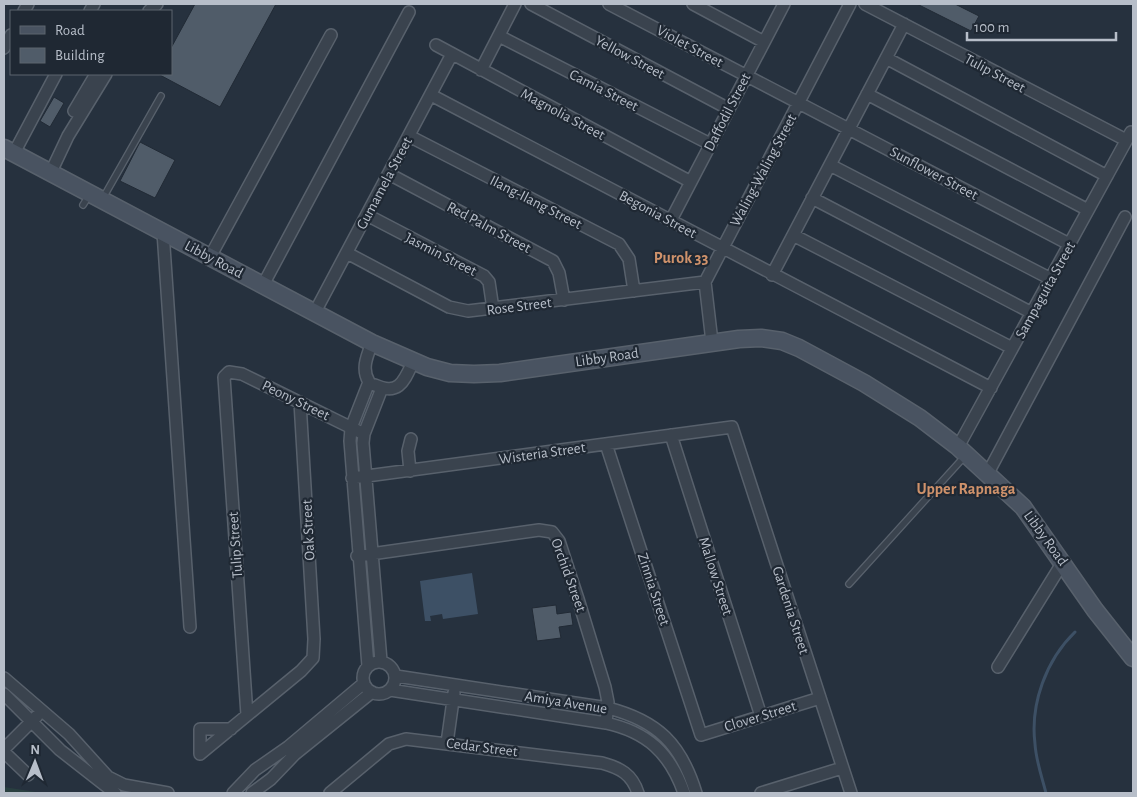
<svg xmlns="http://www.w3.org/2000/svg" width="1137" height="797" font-family="'Alegreya Sans',sans-serif">
<rect width="100%" height="100%" fill="#26313e"/>
<path fill="#293f40" d="M4 787 42 793H4Z"/>
<path fill="#3d5065" d="M472 573 478 614 443 619 442 614 430 616 431 621H425L420 581Z"/>
<g fill="none" stroke-linecap="round" stroke-linejoin="round">
<path stroke="#3d5065" stroke-width="3" d="M1046 793C1042 777 1036 761 1035 744 1030 704 1046 660 1075 632"/>
</g>
<path fill="#505c69" stroke="#212a35" d="M195 4H276L220 107 158 74H171V48Z
M917 4H955L979 16 971 31Z
M54 97 64 103 50 127 40 121Z
M140 142 175 160 155 198 120 181Z
M556 605 557 614 571 612 573 625 559 627 561 638 537 641 532 608Z"/>
<g fill="none" stroke-linecap="round" stroke-linejoin="round">
<defs>
<path id="lane" d="M103 198 161 96
M83 205 90 194
M849 584 965 456"/>
<path id="street" d="M531 4 729 109
M609 4 1069 244
M693 4 764 42
M865 4 1126 140
M24 11 28 4
M90 11 94 4
M149 11 157 4
M499 36 710 144
M436 45 691 182
M4 48 11 35
M886 58 1107 176
M481 70 515 4
M867 94 1088 210
M431 95 991 388
M74 111 96 74
M409 136 619 244 629 259 634 291
M14 153 56 74
M830 165 1051 279
M51 172 68 136 106 74
M389 174 553 261 559 273 564 300
M812 198 1032 313
M367 215 484 276 489 282 493 309
M671 220 784 4
M163 232 190 627
M793 235 1012 348
M347 253 449 307 468 311 705 282
M210 257 331 35
M772 275 904 24
M263 285 409 12
M315 312 452 54
M712 342 705 282 850 4
M375 385C399 396 404 381 413 362
M671 435 761 716
M606 444 701 735 820 698
M958 447 1131 132
M410 471 408 451 411 439
M988 473 1125 217
M352 478 732 427 851 793
M357 556 539 530 552 532 559 541 578 599 605 687 608 702 606 723
M381 661 363 443 364 434 382 388
M363 678a16 16 0 1 1 32 0a16 16 0 1 1-32 0Z
M368 666 350 441 351 428 369 382C361 369 367 356 372 343
M998 667 1063 562
M396 676 608 708C658 721 681 744 696 793
M4 678 69 734 108 777 124 785 168 793
M390 690 606 723C647 732 670 753 684 793
M4 694 60 750 115 793
M247 715 224 377 229 372 242 374 364 434
M447 743 454 693
M4 749 37 716
M4 752 28 775
M200 754 301 671 313 658 314 639 300 402
M200 754V729H231
M233 793 255 770 288 747 364 683
M252 793 271 779 295 754 372 692
M330 793 389 744 406 739 602 763C620 768 632 774 638 793
M761 793 842 768"/>
<path id="secondary" d="M4 148 372 343 427 367 450 373 474 374 500 373 739 339 761 338 782 341 799 348 864 383 920 418 958 447 1023 507 1095 610 1133 658"/>
</defs>
<use href="#lane" stroke="#58616c" stroke-width="8"/>
<use href="#street" stroke="#58616c" stroke-width="14"/>
<use href="#secondary" stroke="#58616c" stroke-width="19"/>
<use href="#lane" stroke="#3a434e" stroke-width="5.5"/>
<use href="#street" stroke="#3a434e" stroke-width="11"/>
<use href="#secondary" stroke="#495361" stroke-width="16"/>
</g>
<g text-anchor="middle" stroke-width="4.5" stroke-linejoin="round" paint-order="stroke">
<g font-size="15" fill="#b7bec9" stroke="#1f2833">
<text transform="translate(690 46) rotate(28)" y="5">Violet Street</text>
<text transform="translate(630 57) rotate(28)" y="5">Yellow Street</text>
<text transform="translate(995 73) rotate(28)" y="5">Tulip Street</text>
<text transform="translate(604 90) rotate(27)" y="5">Camia Street</text>
<text transform="translate(727 112) rotate(-63)" y="5">Daffodil Street</text>
<text transform="translate(563 114) rotate(28)" y="5">Magnolia Street</text>
<text transform="translate(763 170) rotate(-62)" y="5">Waling-Waling Street</text>
<text transform="translate(934 173) rotate(28)" y="5">Sunflower Street</text>
<text transform="translate(384 183) rotate(-62)" y="5">Gumamela Street</text>
<text transform="translate(536 202) rotate(27)" y="5">Ilang-Ilang Street</text>
<text transform="translate(658 214) rotate(28)" y="5">Begonia Street</text>
<text transform="translate(489 227) rotate(28)" y="5">Red Palm Street</text>
<text transform="translate(441 254) rotate(27)" y="5">Jasmin Street</text>
<text transform="translate(214 259) rotate(28)" y="5">Libby Road</text>
<text transform="translate(1045 290) rotate(-61)" y="5">Sampaguita Street</text>
<text transform="translate(519 306) rotate(-7)" y="5">Rose Street</text>
<text transform="translate(607 357) rotate(-8)" y="5">Libby Road</text>
<text transform="translate(296 400) rotate(26)" y="5">Peony Street</text>
<text transform="translate(542 453) rotate(-8)" y="5">Wisteria Street</text>
<text transform="translate(308 530) rotate(-93)" y="5">Oak Street</text>
<text transform="translate(1046 538) rotate(54)" y="5">Libby Road</text>
<text transform="translate(235 545) rotate(-94)" y="5">Tulip Street</text>
<text transform="translate(569 575) rotate(70)" y="5">Orchid Street</text>
<text transform="translate(716 576) rotate(72)" y="5">Mallow Street</text>
<text transform="translate(654 589) rotate(72)" y="5">Zinnia Street</text>
<text transform="translate(791 610) rotate(72)" y="5">Gardenia Street</text>
<text transform="translate(566 702) rotate(9)" y="5">Amiya Avenue</text>
<text transform="translate(760 716) rotate(-17)" y="5">Clover Street</text>
<text transform="translate(482 747) rotate(7)" y="5">Cedar Street</text>
</g>
<g font-size="16" font-weight="bold" fill="#cf926b" stroke="#1f2833">
<text x="681" y="263">Purok 33</text>
<text x="966" y="494">Upper Rapnaga</text>
</g>
</g>
<rect width="1137" height="797" fill="none" stroke="#b7bec9" stroke-width="10"/>
<rect x="10" y="10" width="162" height="65" fill="#1f2833" stroke="#5c646f"/>
<rect x="20" y="26" width="25" height="8" fill="#495361" stroke="#5c646f"/>
<text x="55" y="35" font-size="15" fill="#b7bec9">Road</text>
<rect x="20" y="48" width="25" height="15" fill="#505c69" stroke="#5c646f"/>
<text x="55" y="60" font-size="15" fill="#b7bec9">Building</text>
<g transform="translate(35 762) rotate(1)" stroke="#1f2833" stroke-width="4" paint-order="stroke">
<path d="M0-4L9 19L0 12L-9 19Z" fill="#b7bec9"/>
<text y="-8" font-size="14" font-weight="bold" text-anchor="middle" fill="#b7bec9">N</text>
</g>
<path d="M967 32v8h149v-8" fill="none" stroke="#b7bec9" stroke-width="2.5"/>
<text x="974" y="32" font-size="15" fill="#b7bec9" stroke="#1f2833" stroke-width="4" paint-order="stroke">100 m</text>
</svg>
